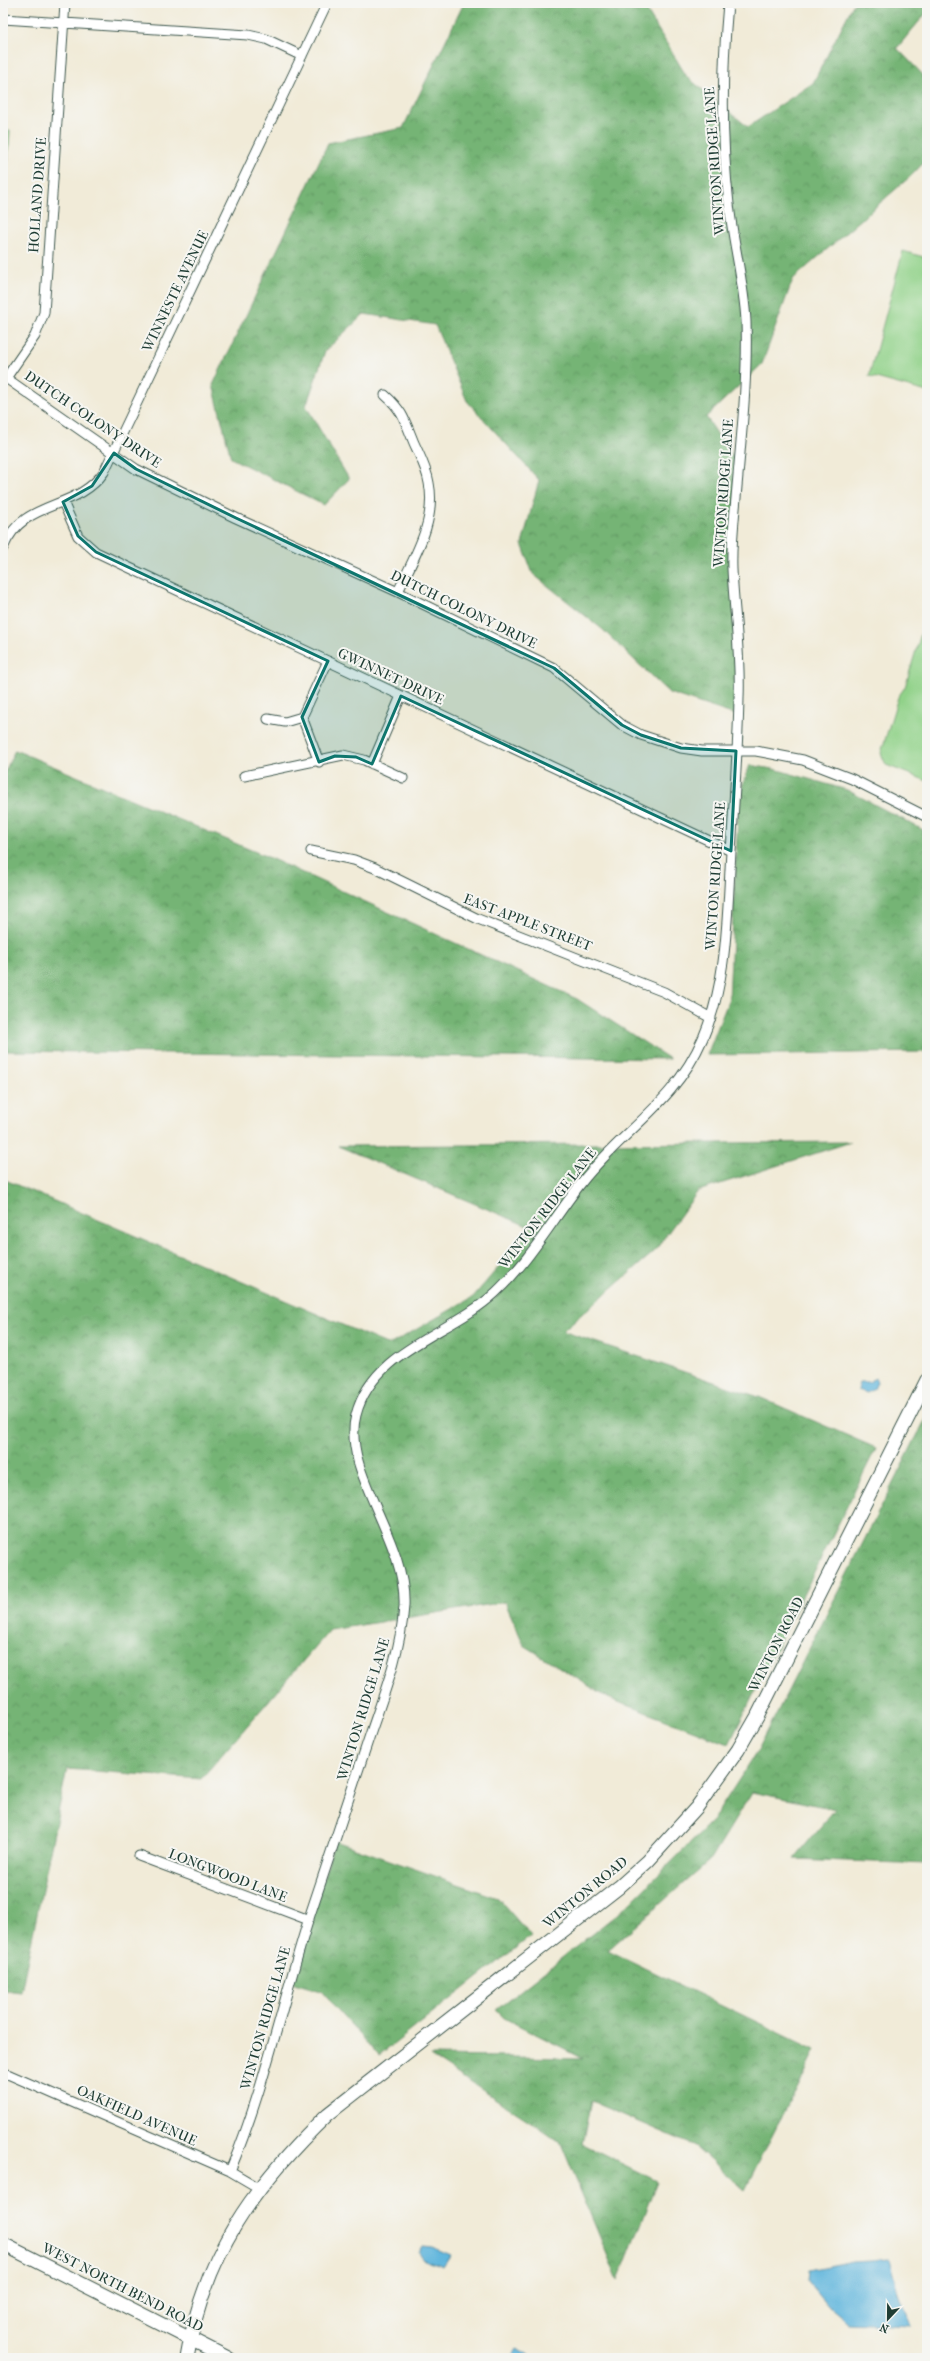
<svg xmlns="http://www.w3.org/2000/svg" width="930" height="2361" font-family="'IM FELL French Canon',serif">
<defs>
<pattern id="forest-crowns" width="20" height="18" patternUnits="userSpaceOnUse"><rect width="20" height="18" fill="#74b475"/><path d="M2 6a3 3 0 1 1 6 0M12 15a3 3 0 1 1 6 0" fill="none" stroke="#5f9461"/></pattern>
</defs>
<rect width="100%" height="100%" fill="#f6f6f2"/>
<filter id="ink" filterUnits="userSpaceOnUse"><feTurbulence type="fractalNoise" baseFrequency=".025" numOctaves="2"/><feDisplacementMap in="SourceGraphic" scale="8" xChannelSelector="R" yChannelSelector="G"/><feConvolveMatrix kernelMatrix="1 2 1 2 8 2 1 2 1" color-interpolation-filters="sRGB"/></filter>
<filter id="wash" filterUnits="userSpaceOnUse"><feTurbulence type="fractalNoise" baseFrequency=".012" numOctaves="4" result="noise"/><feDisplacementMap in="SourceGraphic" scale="16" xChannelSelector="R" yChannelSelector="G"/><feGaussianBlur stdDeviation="0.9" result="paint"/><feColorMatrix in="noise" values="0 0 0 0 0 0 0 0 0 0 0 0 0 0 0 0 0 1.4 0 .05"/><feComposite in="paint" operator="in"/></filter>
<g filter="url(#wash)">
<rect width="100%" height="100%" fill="#f1ebd8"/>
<path fill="#91d289" stroke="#58885e" d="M3 131H10L8 161H3Z
M903 251 927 258V392L869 376Z
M926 617 927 618V781L886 765 881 753 898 697 905 687Z"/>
<path fill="url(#forest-crowns)" stroke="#4a7854" d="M464 3H642L687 77 748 127 813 83 854 3H927V12L897 48 927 79V159L912 175 793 279 762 364 706 417 739 466 732 556 738 716 669 693 602 629 533 574 522 544 539 480 467 401 435 325 364 314 325 351 306 406 349 479 324 505 231 458 213 385 328 143 403 128Z
M15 750 270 858 577 999 670 1059 3 1051V776Z
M750 765 778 770 847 790 927 832V1052L707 1055 729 999 739 795Z
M851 1142 698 1191 654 1252 562 1331 759 1397 876 1448 729 1744 608 1698 524 1645 505 1602 330 1630 201 1779 67 1769 21 1992 3 1990V1179L389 1345 473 1297 532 1228 338 1146Z
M927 1416V1864L794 1859 835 1809 752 1792 711 1859 608 1950 815 2050 745 2190 695 2146 591 2101 582 2144 657 2181 618 2281 560 2141 430 2056 583 2058 504 2018 496 2010 626 1907 711 1823 758 1750Z
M335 1841 498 1898 531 1936 379 2056 321 1991 291 1982Z"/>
<path fill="#60b6dd" stroke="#407a88" d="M875 1378 877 1382 874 1389 867 1393 858 1390 860 1382H869Z
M422 2246 432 2247 451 2255 443 2267 422 2259 418 2253Z
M889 2259 899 2296 911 2326 849 2323 830 2307 808 2281 809 2270 853 2261Z
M516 2348 530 2355 528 2358 511 2356Z"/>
</g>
<g filter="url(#ink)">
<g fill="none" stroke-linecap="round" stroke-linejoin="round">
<defs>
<path id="street" d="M3 19 248 35 266 39 302 56
M3 376 136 469 236 518 398 592 554 668 622 725 641 735 681 748 702 751H756L803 760 852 779 927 817
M6 378 35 336 44 313 65 3
M385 395C403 411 405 421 414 443 420 456 427 469 429 483 437 522 413 558 398 592
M63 502 78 536 96 552 731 851
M3 548C23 498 76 512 104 472L327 3
M302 717 319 762
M268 719 285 722 302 717 328 661
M372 764 401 696
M244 776 343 755 364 760 403 778
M311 851 354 860 375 868 478 919 664 992 711 1018
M139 1856 309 1920
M3 2072 230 2171 259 2188
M230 2171C265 2088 283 1998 311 1912 331 1852 351 1792 371 1732 385 1691 401 1650 404 1606 407 1540 341 1471 356 1415 373 1349 450 1335 495 1293 529 1262 553 1219 582 1182 624 1129 675 1103 703 1038 728 980 727 914 731 852 734 801 738 750 739 698 741 655 734 612 732 569 731 545 734 521 736 498 741 439 748 379 746 321 744 282 733 243 729 204 721 137 722 70 728 3"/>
<path id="secondary" d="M3 2244 228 2358
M187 2358C204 2254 254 2185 328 2114L619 1887 648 1861 697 1807 738 1750 757 1717 927 1380"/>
</defs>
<use href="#street" stroke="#3e574d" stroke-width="11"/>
<use href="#secondary" stroke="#3e574d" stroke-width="15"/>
<use href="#street" stroke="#fff" stroke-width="9"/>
<use href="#secondary" stroke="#fff" stroke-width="13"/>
</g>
</g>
<path fill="#0f766e" fill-opacity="0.2" stroke="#0f766e" stroke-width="3" stroke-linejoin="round" d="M114 453 136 469 236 518 554 668 622 725 641 735 681 748 736 751 731 851 401 696 372 764 356 757 335 756 319 762 302 717 328 661 96 552 78 536 63 502 92 486Z"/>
<g text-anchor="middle" stroke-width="4" stroke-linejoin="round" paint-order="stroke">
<g font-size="14" fill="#1f3d34" stroke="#f6f6f2">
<text transform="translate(714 161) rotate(-94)" y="5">WINTON RIDGE LANE</text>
<text transform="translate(37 195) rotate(-86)" y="5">HOLLAND DRIVE</text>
<text transform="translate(175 291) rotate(-64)" y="5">WINNESTE AVENUE</text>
<text transform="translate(93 419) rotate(34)" y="5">DUTCH COLONY DRIVE</text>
<text transform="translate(723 493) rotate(-86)" y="5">WINTON RIDGE LANE</text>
<text transform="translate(464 609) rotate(26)" y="5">DUTCH COLONY DRIVE</text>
<text transform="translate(391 676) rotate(25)" y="5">GWINNET DRIVE</text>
<text transform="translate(715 876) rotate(-86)" y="5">WINTON RIDGE LANE</text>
<text transform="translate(528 922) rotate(21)" y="5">EAST APPLE STREET</text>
<text transform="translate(547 1208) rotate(-52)" y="5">WINTON RIDGE LANE</text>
<text transform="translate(776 1644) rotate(-63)" y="5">WINTON ROAD</text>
<text transform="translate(363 1709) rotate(-73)" y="5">WINTON RIDGE LANE</text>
<text transform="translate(228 1875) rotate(21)" y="5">LONGWOOD LANE</text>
<text transform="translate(585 1892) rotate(-39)" y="5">WINTON ROAD</text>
<text transform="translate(265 2018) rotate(-74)" y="5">WINTON RIDGE LANE</text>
<text transform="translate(137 2115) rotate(24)" y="5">OAKFIELD AVENUE</text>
<text transform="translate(123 2287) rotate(27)" y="5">WEST NORTH BEND ROAD</text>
</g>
</g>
<rect width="930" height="2361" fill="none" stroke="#f6f6f2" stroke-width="16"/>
<g transform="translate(888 2319) rotate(202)" stroke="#f6f6f2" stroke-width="3" paint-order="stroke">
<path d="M0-3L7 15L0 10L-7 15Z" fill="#1f3d34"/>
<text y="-6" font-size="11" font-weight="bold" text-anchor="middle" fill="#1f3d34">N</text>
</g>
</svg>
